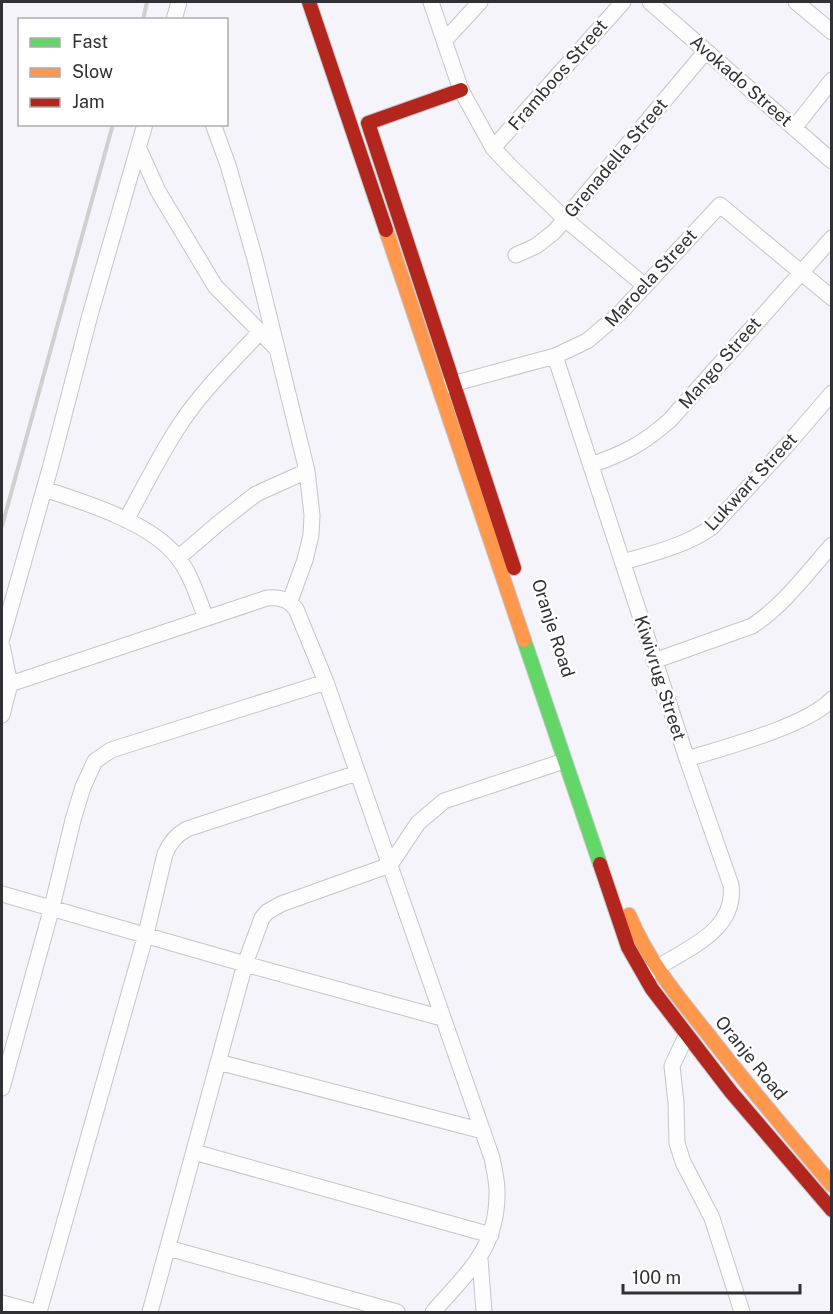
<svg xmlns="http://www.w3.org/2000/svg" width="833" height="1314" font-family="'Public Sans',sans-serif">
<rect width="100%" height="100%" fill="#f4f4fa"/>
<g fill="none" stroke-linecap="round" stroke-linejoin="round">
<defs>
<path id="street" d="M431 2 461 90 493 148 511 167 565 219 644 285
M650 2 832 161
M796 2 832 32
M174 20 179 2
M445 40 480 2
M213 124 228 165 255 259 307 471 312 515 311 535 305 560 290 601
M794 128 832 80
M493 148 623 2
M139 149 158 191 215 286 276 348
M516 255 536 246 554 232 706 51
M555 356 687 759 731 885C737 934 681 950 649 973
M445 386 555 356 587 341 619 314 720 205 832 298
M591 465C625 453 643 444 670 420L832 238
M44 489C84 502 145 521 173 552 190 570 197 596 206 618
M126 520C144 488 160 454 181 423 203 390 233 361 260 332
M178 558 220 522 256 494 307 471
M623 562C654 553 685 546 712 527L788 444 832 393
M2 638 51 465 90 315 145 124
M2 646 10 684
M654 661 752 626C783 606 807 573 832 545
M2 715 10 684 267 598C280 597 288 599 296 609L326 682 492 1158C494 1169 497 1180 497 1191 498 1248 468 1272 433 1312
M687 759C723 748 807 726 832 699
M2 894 245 964 442 1018
M686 1036 672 1066 676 1103 677 1143 683 1162 712 1218 742 1312
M218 1062 483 1131
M2 1088 52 907 73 820 83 787 95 761 111 750 326 682
M194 1152 491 1235
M168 1248 397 1312
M480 1259 484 1312
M2 1303 35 1312
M39 1312 146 934 165 854C170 842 176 835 187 829L357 773
M150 1312 245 964 262 918 267 912 281 904 390 865 418 823 444 801 564 761"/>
<path id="fast" d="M524 640 600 864"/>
<path id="slow" d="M386 230 524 640
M629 915C647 959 677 996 707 1033 747 1085 790 1135 832 1185"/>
<path id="jam" d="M309 2 386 230
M461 90 368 123 514 568
M600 864 628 947 652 989 731 1092 832 1210"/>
</defs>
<use href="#street" stroke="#c5c5c9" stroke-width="17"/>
<use href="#fast" stroke="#c5c5c9" stroke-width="16"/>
<use href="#slow" stroke="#c5c5c9" stroke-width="16"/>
<use href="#jam" stroke="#c5c5c9" stroke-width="16"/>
<use href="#street" stroke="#fdfdfe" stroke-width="15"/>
<use href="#fast" stroke="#63d668" stroke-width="14"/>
<use href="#slow" stroke="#ff974d" stroke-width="14"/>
<use href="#jam" stroke="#b3261e" stroke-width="14"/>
<path stroke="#cfcfd0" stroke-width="4" d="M143 20 147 2
M2 526 113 124"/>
</g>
<g text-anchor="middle" stroke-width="5" stroke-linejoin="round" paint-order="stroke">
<g font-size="18" fill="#313035" stroke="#fff">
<text transform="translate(558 75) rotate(-49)" y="6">Framboos Street</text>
<text transform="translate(741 81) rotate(41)" y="6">Avokado Street</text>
<text transform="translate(616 158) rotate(-50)" y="6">Grenadella Street</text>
<text transform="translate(651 278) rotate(-47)" y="6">Maroela Street</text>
<text transform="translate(720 363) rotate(-49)" y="6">Mango Street</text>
<text transform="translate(751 482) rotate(-47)" y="6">Lukwart Street</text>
<text transform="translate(553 628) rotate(72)" y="6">Oranje Road</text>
<text transform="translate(660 678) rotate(72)" y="6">Kiwivrug Street</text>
<text transform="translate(751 1058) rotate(51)" y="6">Oranje Road</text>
</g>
</g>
<rect width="833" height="1314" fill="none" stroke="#313035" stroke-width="6"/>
<rect x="18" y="18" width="210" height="108" fill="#ffffff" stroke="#adacae" stroke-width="1.5"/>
<rect x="30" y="38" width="30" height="9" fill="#63d668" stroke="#adacae" stroke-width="1.5"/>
<text x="72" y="48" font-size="18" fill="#313035">Fast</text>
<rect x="30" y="68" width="30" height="9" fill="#ff974d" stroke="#adacae" stroke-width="1.5"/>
<text x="72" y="78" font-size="18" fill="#313035">Slow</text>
<rect x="30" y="98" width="30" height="9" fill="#b3261e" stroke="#adacae" stroke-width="1.5"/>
<text x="72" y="108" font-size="18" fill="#313035">Jam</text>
<path d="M623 1284v9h177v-9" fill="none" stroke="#313035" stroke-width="3"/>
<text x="632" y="1284" font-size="18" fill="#313035" stroke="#ffffff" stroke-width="4.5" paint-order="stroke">100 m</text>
</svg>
